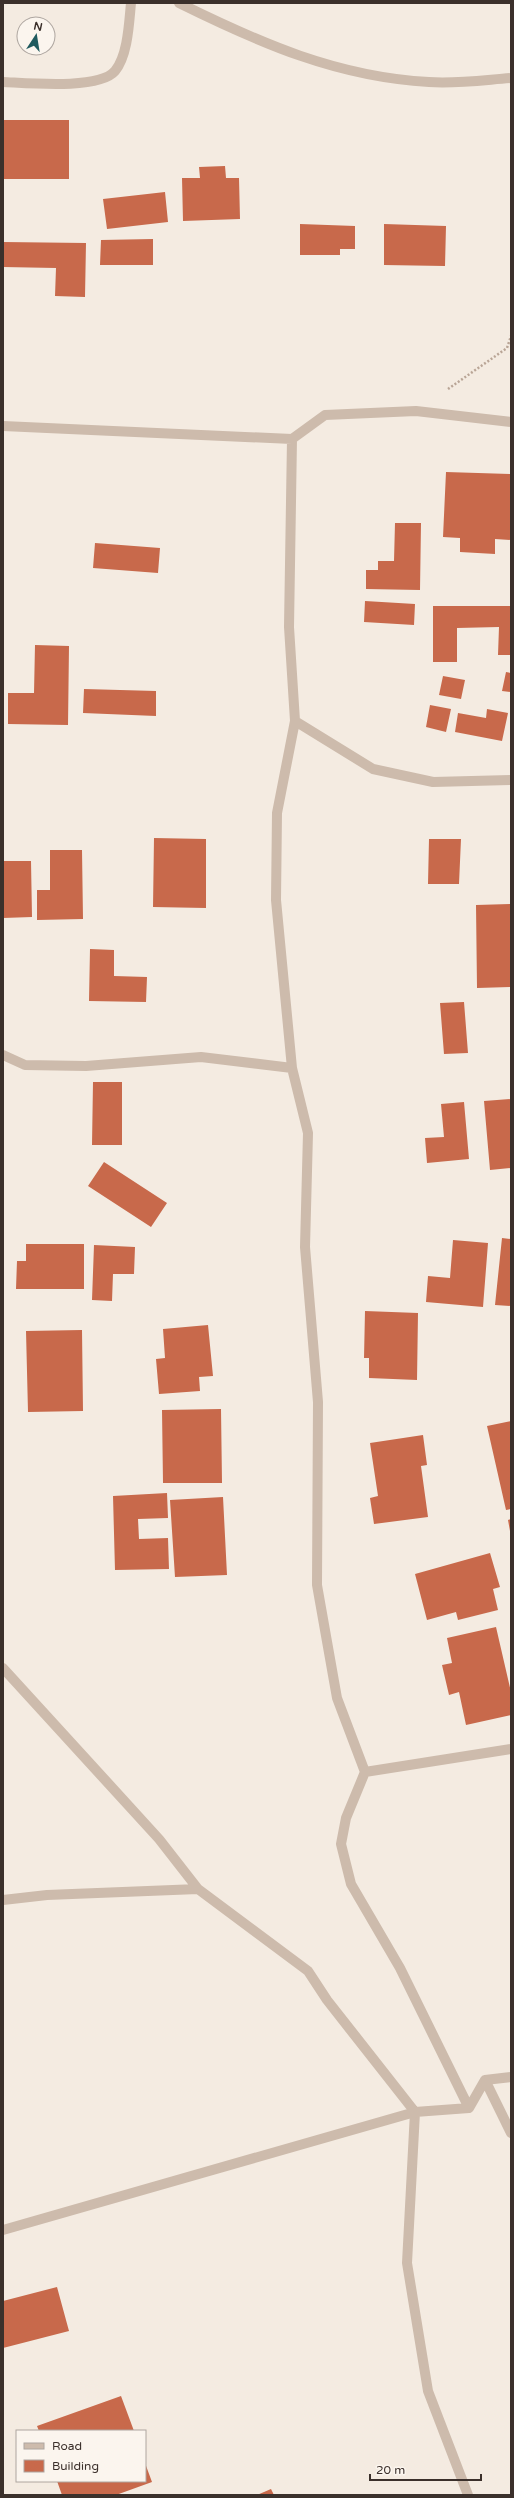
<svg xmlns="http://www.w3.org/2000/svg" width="514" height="2498" font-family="'Varela Round',sans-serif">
<rect width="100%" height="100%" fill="#f4ebe1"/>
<path fill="#c8694b" d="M3 120H69V179H3Z
M225 166 226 178H239L240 219 183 221 182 178H200L199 167Z
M165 192 168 222 107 229 103 199Z
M300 224 355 226V249H340V255H300Z
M384 224 446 226 445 266 384 265Z
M153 239V265H100L101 240Z
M3 242 86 243 85 297 55 296 56 268 3 267Z
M446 472 511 474V540L495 539V554L460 552V538L443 537Z
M395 523H421L420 590 366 589V570H378V561H394Z
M95 543 160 548 158 573 93 568Z
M365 601 415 604 414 625 364 622Z
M433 606H511V655H498L499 627 457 628V662H433Z
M35 645 69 646 68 725 8 724V693H34Z
M506 672 511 673V692L502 691Z
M443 676 465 680 461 699 439 695Z
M84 689 156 691V716L83 713Z
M430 705 451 709 446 732 426 727Z
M487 709 508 713 502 741 455 732 458 713 486 718Z
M154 838 206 839V908L153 907Z
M429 839H461L459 884H428Z
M50 850H82L83 919 37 920V890H50Z
M3 861H31L32 917 3 918Z
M511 904V987L477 988 476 905Z
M90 949 114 950V976L147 977 146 1002 89 1001Z
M464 1002 468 1053 444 1054 440 1003Z
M93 1082H122V1145H92Z
M511 1099V1168L490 1170 484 1101Z
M464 1102 469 1159 427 1163 425 1138 444 1137 441 1104Z
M104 1162 167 1203 151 1227 88 1186Z
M502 1238 511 1239V1306L495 1305Z
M453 1240 488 1243 483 1307 426 1302 428 1276 450 1278Z
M26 1244H84V1289H16L17 1261H26Z
M94 1245 135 1247 134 1274H113L112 1301 92 1300Z
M365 1311 418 1313 417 1380 369 1378V1358H364Z
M208 1325 213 1376 199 1377 200 1391 159 1394 156 1359 165 1358 163 1329Z
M82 1330 83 1411 28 1412 26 1331Z
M221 1409 222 1483H163L162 1410Z
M511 1421V1509L506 1510 487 1426Z
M423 1435 427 1465 421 1466 428 1517 374 1524 370 1498 378 1496 370 1443Z
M167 1493 168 1518 138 1519 139 1539 168 1538 169 1569 115 1570 113 1496Z
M223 1497 227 1575 175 1577 170 1500Z
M511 1519V1530L510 1531 508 1520Z
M490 1553 500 1587 493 1589 498 1610 458 1620 456 1612 427 1620 415 1574Z
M496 1627 511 1692V1715L466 1725 459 1692 449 1695 442 1665 452 1663 447 1638Z
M57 2287 69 2331 3 2348V2301Z
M121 2396 134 2431H39L37 2426Z
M145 2463 152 2482 116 2495H62L57 2481H145Z
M271 2489 274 2495H257Z"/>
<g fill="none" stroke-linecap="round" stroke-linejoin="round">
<path stroke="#b9a596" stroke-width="2.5" stroke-dasharray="2 2" stroke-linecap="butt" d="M448 389 507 348 511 336"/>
<path stroke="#cdbbac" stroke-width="10" d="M179 3C260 43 337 77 429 82 456 84 484 80 511 78
M3 82C27 83 99 90 115 71 128 55 129 23 131 3
M3 426 292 439 325 415 416 411 511 422
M292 439 289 627 295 721 373 769 433 782 511 780
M295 721 277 813 276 900 292 1068 308 1133 305 1247 318 1402 317 1585 337 1698 365 1772
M3 1055 25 1065 86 1066 201 1057 292 1068
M3 1668 159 1839 198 1889 308 1971 327 2000 415 2112 407 2263 428 2391 468 2495
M3 1900 47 1895 198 1889
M485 2080 511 2133
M469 2108 400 1968 351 1884 341 1844 346 1818 365 1772 511 1749
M3 2230 415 2112 469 2108 485 2080 511 2077"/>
</g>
<rect width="514" height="2498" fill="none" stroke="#3b302b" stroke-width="8"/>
<rect x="16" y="2430" width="130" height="52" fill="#fbf5ee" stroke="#aea6a0"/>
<rect x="24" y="2443" width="20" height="6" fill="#cdbbac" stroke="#aea6a0"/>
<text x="52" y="2450" font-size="12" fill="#3b302b">Road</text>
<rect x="24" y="2460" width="20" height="12" fill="#c8694b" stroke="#aea6a0"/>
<text x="52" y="2470" font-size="12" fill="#3b302b">Building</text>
<g transform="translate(36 36) rotate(12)"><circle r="19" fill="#fbf5ee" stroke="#aea6a0"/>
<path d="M0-3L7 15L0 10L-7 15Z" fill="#1f5a5e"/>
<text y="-6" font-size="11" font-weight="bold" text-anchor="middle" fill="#3b302b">N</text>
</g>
<path d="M370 2474v6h111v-6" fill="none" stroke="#3b302b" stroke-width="2"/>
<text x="376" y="2474" font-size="12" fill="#3b302b" stroke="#fbf5ee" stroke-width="3" paint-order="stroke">20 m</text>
</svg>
